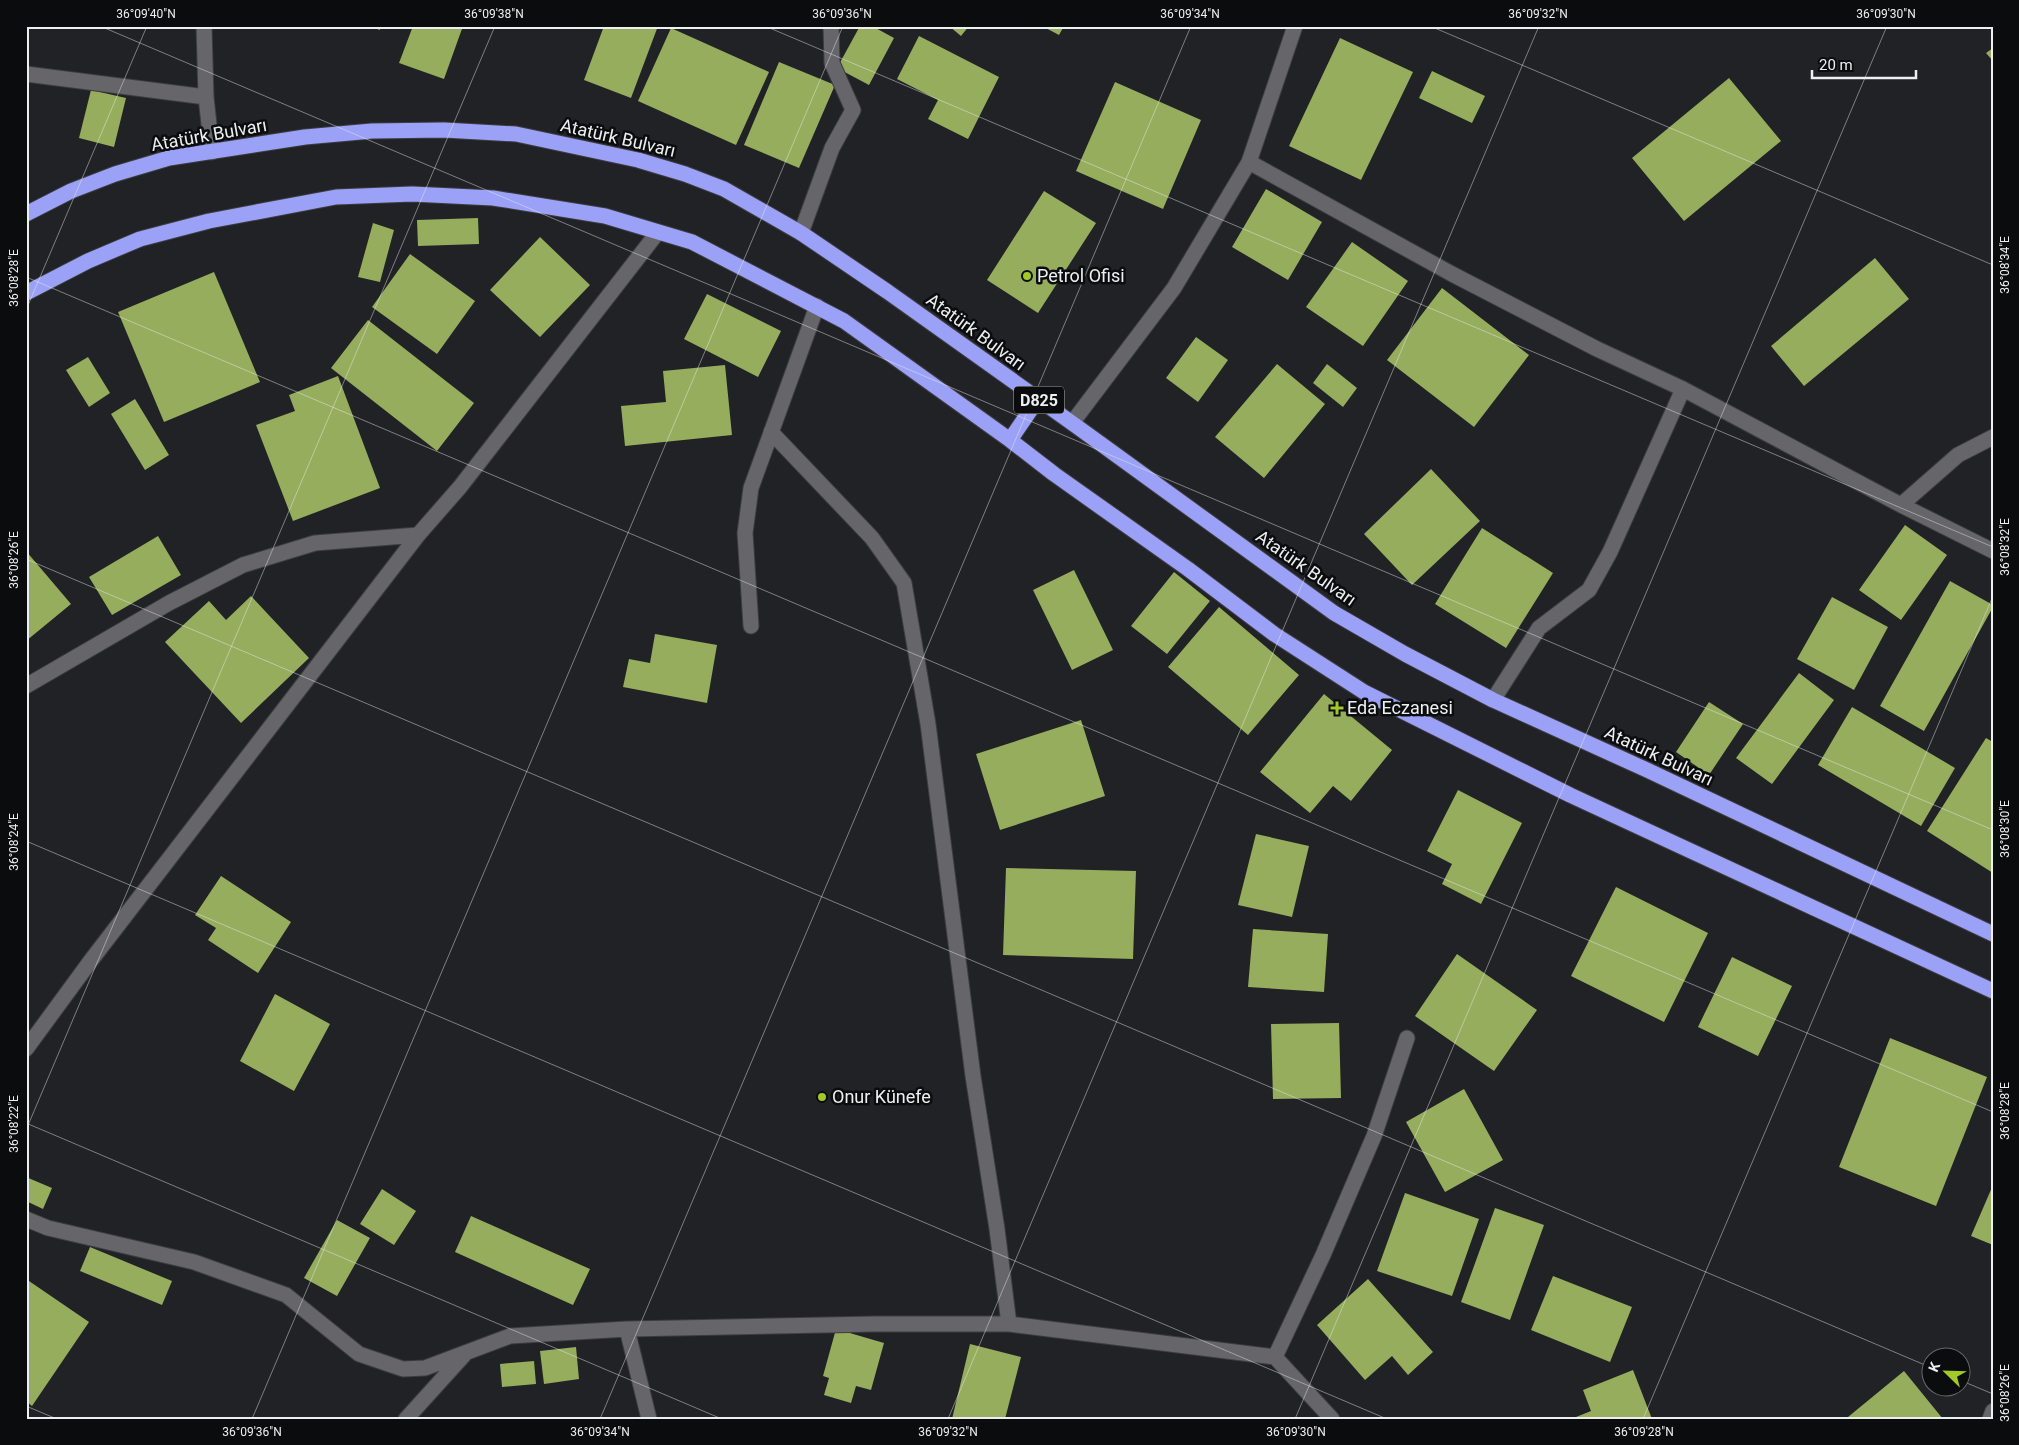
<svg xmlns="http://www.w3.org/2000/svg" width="2019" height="1445" font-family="Roboto,sans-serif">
<rect width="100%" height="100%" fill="#212226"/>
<path fill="#95ad5d" d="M368 26H380V30Z
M413 26H463L444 79 399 63Z
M604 26H658L631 98 584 80Z
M860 26H872L894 38 869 85 837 68Z
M949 26H969L961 36Z
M1042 26H1064L1059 35Z
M671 28 769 72 736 145 638 101Z
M919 36 999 77 968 139 928 119 938 100 897 79Z
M1340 38 1413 72 1361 180 1289 146Z
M1993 48V61L1986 53Z
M779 62 835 85 799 168 744 145Z
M1432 71 1485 96 1472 123 1419 98Z
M1729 78 1781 141 1684 221 1632 158Z
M1115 82 1201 120 1163 209 1076 171Z
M91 90 126 98 114 147 79 138Z
M1266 189 1322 222 1288 280 1232 247Z
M1044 191 1096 223 1038 313 987 280Z
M478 218 479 244 418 246 417 220Z
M373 223 394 230 380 282 358 277Z
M540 237 590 285 540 337 490 290Z
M1352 242 1408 281 1363 346 1306 307Z
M410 254 475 301 437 354 372 307Z
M1875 258 1909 299 1804 386 1771 346Z
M214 272 260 382 164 422 118 312Z
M1442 288 1529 355 1474 427 1387 360Z
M707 294 781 331 758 377 684 339Z
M368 320 474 403 437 451 331 368Z
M1196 337 1228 360 1198 402 1166 378Z
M88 357 110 393 89 407 66 370Z
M1277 364 1325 404 1264 478 1215 437Z
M1327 364 1357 388 1343 407 1313 383Z
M725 365 732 435 625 446 621 406 666 402 663 371Z
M338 376 380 488 293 521 256 425 295 411 289 395Z
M135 399 169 455 145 470 111 414Z
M1431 469 1480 521 1412 585 1364 534Z
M1905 525 1947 555 1901 620 1859 590Z
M1482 528 1553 573 1506 648 1435 604Z
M158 536 181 575 112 615 89 577Z
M26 551 71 604 26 641Z
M1074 570 1113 650 1072 670 1033 590Z
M1174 572 1210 601 1167 654 1131 626Z
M1950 581 1993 605V607L1924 731 1880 706Z
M251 596 309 658 241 723 165 642 209 601 226 620Z
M1832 597 1888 627 1854 690 1797 659Z
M1219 607 1299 675 1248 735 1168 667Z
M655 634 717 645 707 703 623 687 629 659 650 663Z
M1799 673 1834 700 1772 784 1736 758Z
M1324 694 1392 750 1351 801 1333 786 1310 813 1260 772Z
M1709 702 1743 724 1709 775 1676 752Z
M1852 707 1955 768 1921 826 1818 765Z
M1081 720 1105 796 1000 830 976 754Z
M1986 738 1993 742V873L1927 831Z
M1458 790 1522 823 1481 904 1442 884 1452 864 1427 851Z
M1256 834 1309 846 1292 917 1238 905Z
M1006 868 1136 871 1133 959 1003 955Z
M221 876 291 922 258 973 208 940 216 928 195 915Z
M1616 887 1708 933 1664 1022 1571 976Z
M1253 929 1328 934 1324 992 1248 987Z
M1457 954 1537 1010 1494 1071 1415 1016Z
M1732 957 1792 986 1758 1056 1698 1027Z
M275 994 330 1024 294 1091 240 1061Z
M1339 1023 1341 1098 1273 1099 1271 1024Z
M1890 1038 1987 1077 1936 1206 1839 1167Z
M1464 1089 1503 1160 1445 1192 1406 1122Z
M26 1177 52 1188 43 1209 26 1201Z
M1993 1185V1245L1971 1236Z
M382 1189 416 1211 394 1245 360 1224Z
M1405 1193 1479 1219 1452 1296 1377 1271Z
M1495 1208 1544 1225 1510 1320 1461 1302Z
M471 1216 590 1269 573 1305 455 1252Z
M337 1220 370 1238 337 1296 304 1278Z
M90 1247 172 1281 162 1305 80 1271Z
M1553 1276 1632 1307 1610 1362 1531 1330Z
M1368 1279 1433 1352 1408 1375 1392 1356 1365 1380 1317 1325Z
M29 1281 89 1322 32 1406 26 1401V1286Z
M836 1329 884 1343 871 1390 856 1386 851 1403 824 1395 829 1378 823 1376Z
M970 1344 1021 1357 1005 1419H952Z
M576 1347 579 1379 544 1384 540 1351Z
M534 1361 536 1384 502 1387 500 1364Z
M1633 1370 1652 1419H1577L1576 1417 1591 1411 1583 1390Z
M1904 1371 1943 1419H1849L1848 1417Z"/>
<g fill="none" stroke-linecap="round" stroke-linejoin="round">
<defs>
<path id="street" d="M204 26 206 97 212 152
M26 74 206 97
M1249 162 1452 274 1597 349 1683 389 1901 505 1993 551
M801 233 832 148 853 110 832 63 831 26
M1072 423 1174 288 1249 162 1295 26
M771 432 872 538 904 583 928 724 973 1076 997 1229 1009 1324
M1901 505 1958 455 1993 437
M751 626 745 533 751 488 817 306
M26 686 169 603 243 565 315 543 418 535
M1493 700 1539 628 1589 590 1610 552 1683 389
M26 1049 92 959 418 535 460 487 658 232
M26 1219 48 1228 194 1262 286 1295 359 1354 403 1369 425 1368 510 1336 627 1329 875 1324H1009L1275 1357 1332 1419
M627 1329 649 1419
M1275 1357 1323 1255 1374 1136 1407 1038
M406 1419 464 1355
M1990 1419 1993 1411"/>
<path id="highway" d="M26 214 71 191 115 174 169 158 305 137 372 131 444 130 516 134 638 160 685 174 724 189 801 233 888 292 1072 423 1334 613 1405 654 1493 700 1647 770 1993 934
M26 293 88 261 140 239 209 221 336 197 412 194 493 198 605 216 692 242 844 321 1010 440 1054 474 1188 569 1274 634 1364 692 1570 795 1993 991
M1010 440 1038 399"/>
</defs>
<use href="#street" stroke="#3d3d41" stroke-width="17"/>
<use href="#highway" stroke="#3d3d41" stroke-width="17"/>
<use href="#street" stroke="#65656a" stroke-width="15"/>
<use href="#highway" stroke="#9ba1f7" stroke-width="15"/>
</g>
<path fill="none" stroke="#eeeff1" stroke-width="1" stroke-opacity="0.45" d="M100 26 1993 830M765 26 1993 547M1430 26 1993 265M26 277 1993 1112M26 310 147 26M26 559 1932 1368M26 841 1387 1419M26 1123 722 1419M26 1130 495 26M1962 1381 1993 1394M26 1406 57 1419M252 1419 843 26M600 1419 1191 26M948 1419 1539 26M1295 1419 1887 26M1643 1419 1993 596M1991 1419 1993 1415"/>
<g fill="#a2c928" stroke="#0b0c0d" stroke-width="2">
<circle cx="1027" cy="276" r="5"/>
<path d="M1334.5 700.5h5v5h5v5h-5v5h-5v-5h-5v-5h5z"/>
<circle cx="822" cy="1097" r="5"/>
</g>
<g text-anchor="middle" stroke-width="5" stroke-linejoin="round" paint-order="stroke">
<rect fill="#0b0c0d" stroke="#aaabad" stroke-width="1" x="1014" y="386.5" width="50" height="27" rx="4"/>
<g font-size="16" font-weight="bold" fill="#eeeff1">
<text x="1039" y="406">D825</text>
</g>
<g font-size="18" fill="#eeeff1" stroke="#0b0c0d">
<text transform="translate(209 135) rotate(-10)" y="6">Atatürk Bulvarı</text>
<text transform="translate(618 138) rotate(13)" y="6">Atatürk Bulvarı</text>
<text transform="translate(976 332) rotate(36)" y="6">Atatürk Bulvarı</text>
<text transform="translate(1306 568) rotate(35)" y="6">Atatürk Bulvarı</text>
<text transform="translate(1659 756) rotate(25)" y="6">Atatürk Bulvarı</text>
</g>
<g font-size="18" fill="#eeeff1" stroke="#0b0c0d" text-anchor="start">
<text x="1037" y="282">Petrol Ofisi</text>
<text x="1347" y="714">Eda Eczanesi</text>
<text x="832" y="1103">Onur Künefe</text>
</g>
</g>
<rect width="2019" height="1445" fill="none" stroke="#0b0c0d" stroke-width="55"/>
<g transform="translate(1946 1372) rotate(293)"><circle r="24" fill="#0b0c0d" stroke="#666768"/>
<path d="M0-4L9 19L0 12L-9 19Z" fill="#a2c928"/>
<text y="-8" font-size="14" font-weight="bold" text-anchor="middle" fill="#eeeff1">K</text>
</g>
<path d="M1812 70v8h104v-8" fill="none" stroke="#eeeff1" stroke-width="2.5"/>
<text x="1819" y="70" font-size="15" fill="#eeeff1" stroke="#0b0c0d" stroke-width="4" paint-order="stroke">20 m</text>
<rect x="28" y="28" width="1964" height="1390" fill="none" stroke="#eeeff1" stroke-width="2"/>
<g font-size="12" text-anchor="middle" fill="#eeeff1">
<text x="146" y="18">36°09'40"N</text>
<text x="494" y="18">36°09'38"N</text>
<text x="842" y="18">36°09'36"N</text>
<text x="1190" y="18">36°09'34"N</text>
<text x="1538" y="18">36°09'32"N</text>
<text x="1886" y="18">36°09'30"N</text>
<text transform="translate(2005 265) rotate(-90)" y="4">36°08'34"E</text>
<text transform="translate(14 278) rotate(-90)" y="4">36°08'28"E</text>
<text transform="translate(2005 547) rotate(-90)" y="4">36°08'32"E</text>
<text transform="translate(14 560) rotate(-90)" y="4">36°08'26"E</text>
<text transform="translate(2005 829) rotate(-90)" y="4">36°08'30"E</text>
<text transform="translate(14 842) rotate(-90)" y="4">36°08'24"E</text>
<text transform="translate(2005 1111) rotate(-90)" y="4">36°08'28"E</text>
<text transform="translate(14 1124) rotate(-90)" y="4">36°08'22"E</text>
<text transform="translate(2005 1393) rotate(-90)" y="4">36°08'26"E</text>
<text x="252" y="1436">36°09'36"N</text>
<text x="600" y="1436">36°09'34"N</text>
<text x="948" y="1436">36°09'32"N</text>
<text x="1296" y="1436">36°09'30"N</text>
<text x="1644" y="1436">36°09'28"N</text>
</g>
</svg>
